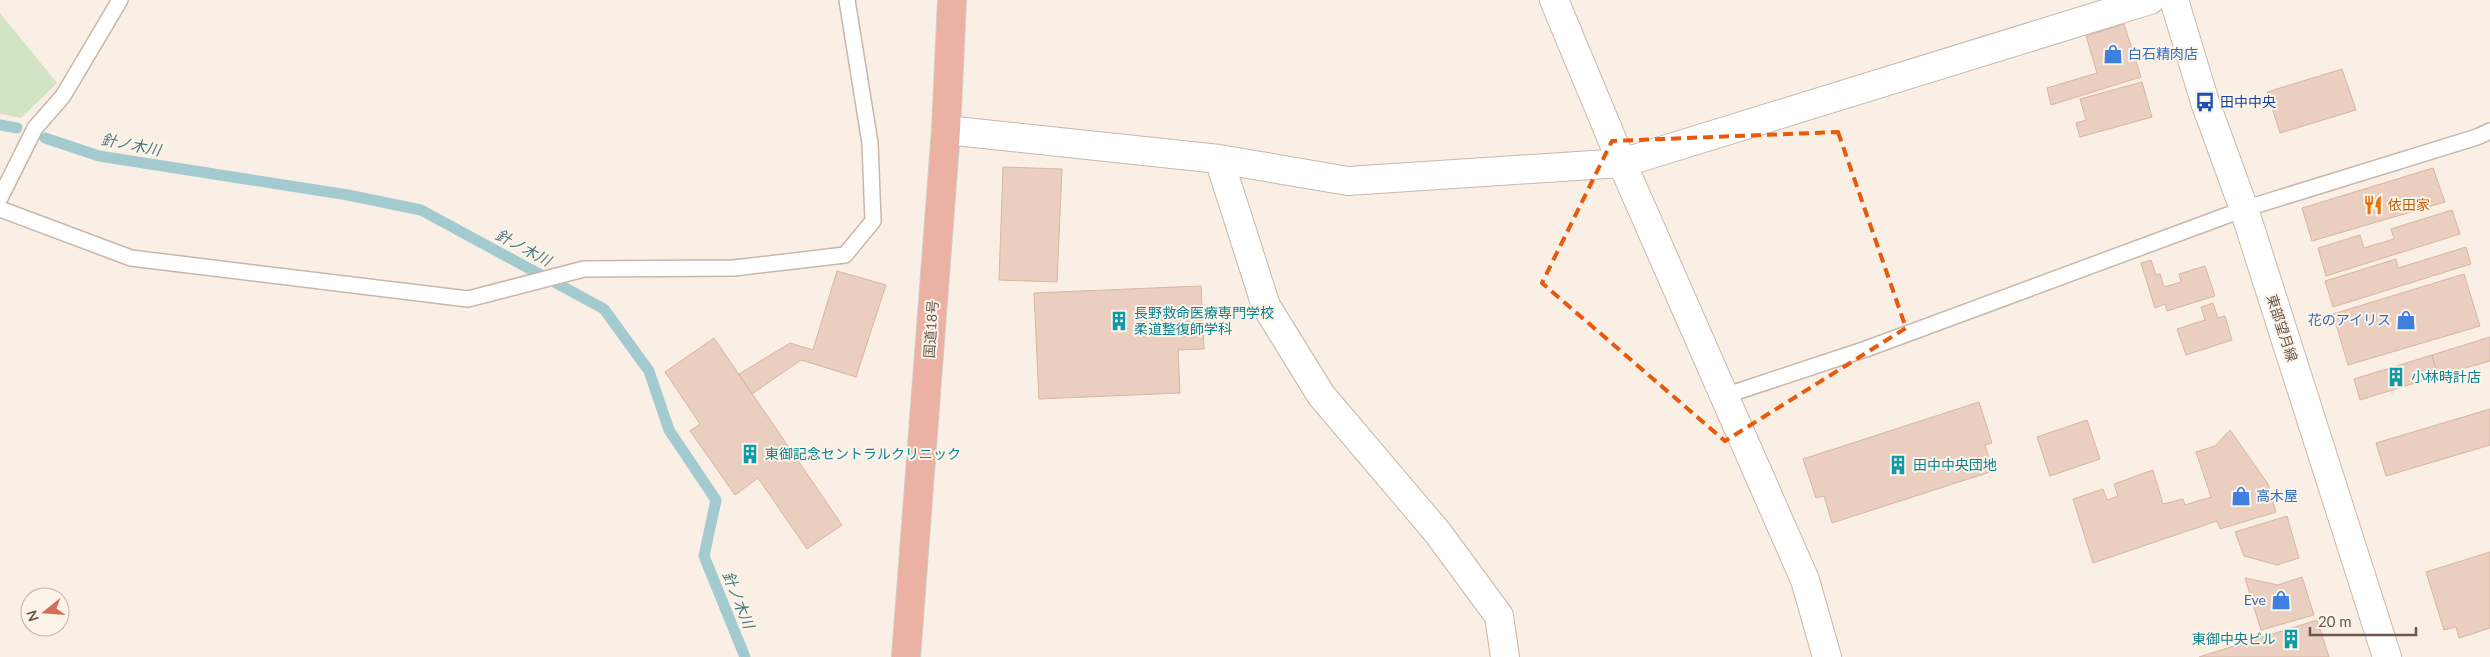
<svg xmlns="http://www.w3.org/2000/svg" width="2490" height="657" font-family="Lato,'Noto Sans JP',sans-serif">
<rect width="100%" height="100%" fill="#f9efe4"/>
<path fill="#d3e4c4" d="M0 13 57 83 21 118 0 114Z"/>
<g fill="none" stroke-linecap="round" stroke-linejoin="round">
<path stroke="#a3cbcf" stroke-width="11" d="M0 125 17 128
M45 138 99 156 348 195 421 210 604 309 649 371 669 430 716 500 704 556 745 657"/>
</g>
<path fill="#eacebf" stroke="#dbb4a2" d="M2124 24 2141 77 2051 105 2047 88 2097 73 2086 36Z
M2342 69 2356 110 2280 133 2267 92Z
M2142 82 2152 117 2080 137 2076 123 2086 120 2080 99Z
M1003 167 1062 169 1057 282 999 280Z
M2433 168 2445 202 2312 241 2302 208Z
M2452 210 2460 234 2326 276 2318 248 2360 235 2364 248 2394 239 2391 229Z
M2466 247 2471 264 2333 307 2325 281 2396 259 2398 268Z
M2151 260 2156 275 2160 274 2164 287 2181 282 2179 274 2205 266 2215 296 2167 311 2165 304 2155 308 2141 263Z
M837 271 886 285 856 377 801 360 752 394 739 374 790 343 813 350Z
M2464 274 2480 326 2348 365 2333 314Z
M1201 286 1204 349 1178 350 1180 393 1039 399 1034 293Z
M2213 303 2218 318 2225 316 2232 340 2186 355 2177 329 2205 320 2201 307Z
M2490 337V361L2438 376 2432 355Z
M714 338 842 525 807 549 758 478 735 495 690 431 700 424 665 372Z
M2432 355 2438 376 2360 400 2354 379Z
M1979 402 1992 443 1985 445 1993 471 1832 523 1824 496 1816 498 1803 459Z
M2490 409V445L2386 476 2376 443Z
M2087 420 2100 459 2050 476 2037 437Z
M2230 430 2268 484 2276 512 2220 529 2217 521 2093 563 2073 499 2103 489 2107 500 2118 496 2114 484 2153 470 2163 504 2183 499 2185 505 2211 497 2196 452 2215 446Z
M2287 516 2299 558 2277 565 2244 556 2235 532Z
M2490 552V628L2459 638 2456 627 2444 630 2426 572Z
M2302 577 2314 615 2261 630 2245 578 2278 585Z
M2317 620 2329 657H2199Z"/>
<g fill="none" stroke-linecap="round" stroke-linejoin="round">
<defs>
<path id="lane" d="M0 198 35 128 63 96 120 0
M0 209 131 258 468 299 584 269 734 268 845 255 873 221 870 143 847 0
M1724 396 1866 349 2244 209 2477 137 2490 131"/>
<path id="street" d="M1554 0 1622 163 1805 580 1827 657
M946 130 1219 159 1348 181 1622 163 2150 0
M1219 159 1266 306 1321 395 1438 533 1499 616 1505 657"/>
<path id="secondary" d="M2174 0 2205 102 2244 209 2387 657"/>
<path id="highway" d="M906 657 946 130 952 0"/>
</defs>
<use href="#lane" stroke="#c8b7ac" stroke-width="18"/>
<use href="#street" stroke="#c8b7ac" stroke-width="30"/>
<use href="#secondary" stroke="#cdb9ac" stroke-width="30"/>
<use href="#highway" stroke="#d3cdca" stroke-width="30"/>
<use href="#lane" stroke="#fff" stroke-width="15"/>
<use href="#street" stroke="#fff" stroke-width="28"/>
<use href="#secondary" stroke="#fff" stroke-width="28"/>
<use href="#highway" stroke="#ebb1a2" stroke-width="28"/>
</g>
<path fill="none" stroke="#e8590c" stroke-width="4" stroke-dasharray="10 6" stroke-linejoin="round" d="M1838 132 1906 328 1725 441 1542 283 1612 141Z"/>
<defs>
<symbol id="shop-bare" viewBox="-9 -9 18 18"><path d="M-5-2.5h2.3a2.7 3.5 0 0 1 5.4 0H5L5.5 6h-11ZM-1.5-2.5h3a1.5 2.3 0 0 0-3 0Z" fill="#3f7fe0" stroke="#fcf4e9" stroke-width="2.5" paint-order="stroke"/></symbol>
<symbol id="bus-bare" viewBox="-9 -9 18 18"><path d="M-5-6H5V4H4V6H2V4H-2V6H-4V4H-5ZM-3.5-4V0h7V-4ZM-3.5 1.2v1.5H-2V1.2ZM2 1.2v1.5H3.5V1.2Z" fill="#1a4fb4" stroke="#fcf4e9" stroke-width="2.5" paint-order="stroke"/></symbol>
<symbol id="restaurant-bare" viewBox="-9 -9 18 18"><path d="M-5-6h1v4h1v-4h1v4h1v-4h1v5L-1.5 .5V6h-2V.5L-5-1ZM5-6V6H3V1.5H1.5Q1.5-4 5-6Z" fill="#e8710a" stroke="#fcf4e9" stroke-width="2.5" paint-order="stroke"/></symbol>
<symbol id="building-bare" viewBox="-9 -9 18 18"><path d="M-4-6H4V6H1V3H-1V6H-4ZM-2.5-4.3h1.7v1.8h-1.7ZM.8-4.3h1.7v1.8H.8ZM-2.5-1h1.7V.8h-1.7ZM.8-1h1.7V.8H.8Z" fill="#0f9aa8" stroke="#fcf4e9" stroke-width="2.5" paint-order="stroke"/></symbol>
</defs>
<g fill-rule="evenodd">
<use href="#shop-bare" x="2099" y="40" width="28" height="28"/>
<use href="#bus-bare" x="2191" y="88" width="28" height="28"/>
<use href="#restaurant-bare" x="2359" y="191" width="28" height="28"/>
<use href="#shop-bare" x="2392" y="306" width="28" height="28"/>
<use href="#building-bare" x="1105" y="307" width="28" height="28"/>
<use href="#building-bare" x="2382" y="363" width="28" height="28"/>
<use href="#building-bare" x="736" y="440" width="28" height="28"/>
<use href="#building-bare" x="1884" y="451" width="28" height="28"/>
<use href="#shop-bare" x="2227" y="482" width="28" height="28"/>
<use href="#shop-bare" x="2267" y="586" width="28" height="28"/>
<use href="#building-bare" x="2277" y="625" width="28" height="28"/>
</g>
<g text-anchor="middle" stroke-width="4" stroke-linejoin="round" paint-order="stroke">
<g font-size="14" fill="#366cbe" stroke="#fcf4e9" text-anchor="start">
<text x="2128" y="59">白石精肉店</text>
<text x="2391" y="325" text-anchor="end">花のアイリス</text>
<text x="2256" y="501">高木屋</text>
<text x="2266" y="605" text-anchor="end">Eve</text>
</g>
<g font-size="14" fill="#164399" stroke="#fcf4e9" text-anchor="start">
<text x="2220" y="107">田中中央</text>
</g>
<g font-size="14" fill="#c56008" stroke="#fcf4e9" text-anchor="start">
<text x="2388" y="210">依田家</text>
</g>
<g font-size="14" fill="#0d838f" stroke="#fcf4e9" text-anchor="start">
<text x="1134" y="318">長野救命医療専門学校<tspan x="1134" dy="16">柔道整復師学科</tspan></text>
<text x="2411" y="382">小林時計店</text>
<text x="765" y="459">東御記念セントラルクリニック</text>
<text x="1913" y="470">田中中央団地</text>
<text x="2276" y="644" text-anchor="end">東御中央ビル</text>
</g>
<g font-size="14" fill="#6d574d" stroke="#fcf4e9">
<text transform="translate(2282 328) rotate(72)" y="5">東部望月線</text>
<text transform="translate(931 329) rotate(-86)" y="5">国道18号</text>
</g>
<g font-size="15" font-style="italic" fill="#4a787e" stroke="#fcf4e9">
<text transform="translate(131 145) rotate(11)" y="5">針ノ木川</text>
<text transform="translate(523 248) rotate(28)" y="5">針ノ木川</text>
<text transform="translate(738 600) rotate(68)" y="5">針ノ木川</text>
</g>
</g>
<g transform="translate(45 612) rotate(253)"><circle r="24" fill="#fcf4e9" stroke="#c3b5ab"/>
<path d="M0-4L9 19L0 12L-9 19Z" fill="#d36d58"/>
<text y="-8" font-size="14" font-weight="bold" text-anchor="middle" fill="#6d574d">N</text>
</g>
<path d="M2310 627v8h106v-8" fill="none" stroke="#6d574d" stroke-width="2.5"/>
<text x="2318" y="627" font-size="15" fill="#6d574d" stroke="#fcf4e9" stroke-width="4" paint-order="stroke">20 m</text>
</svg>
